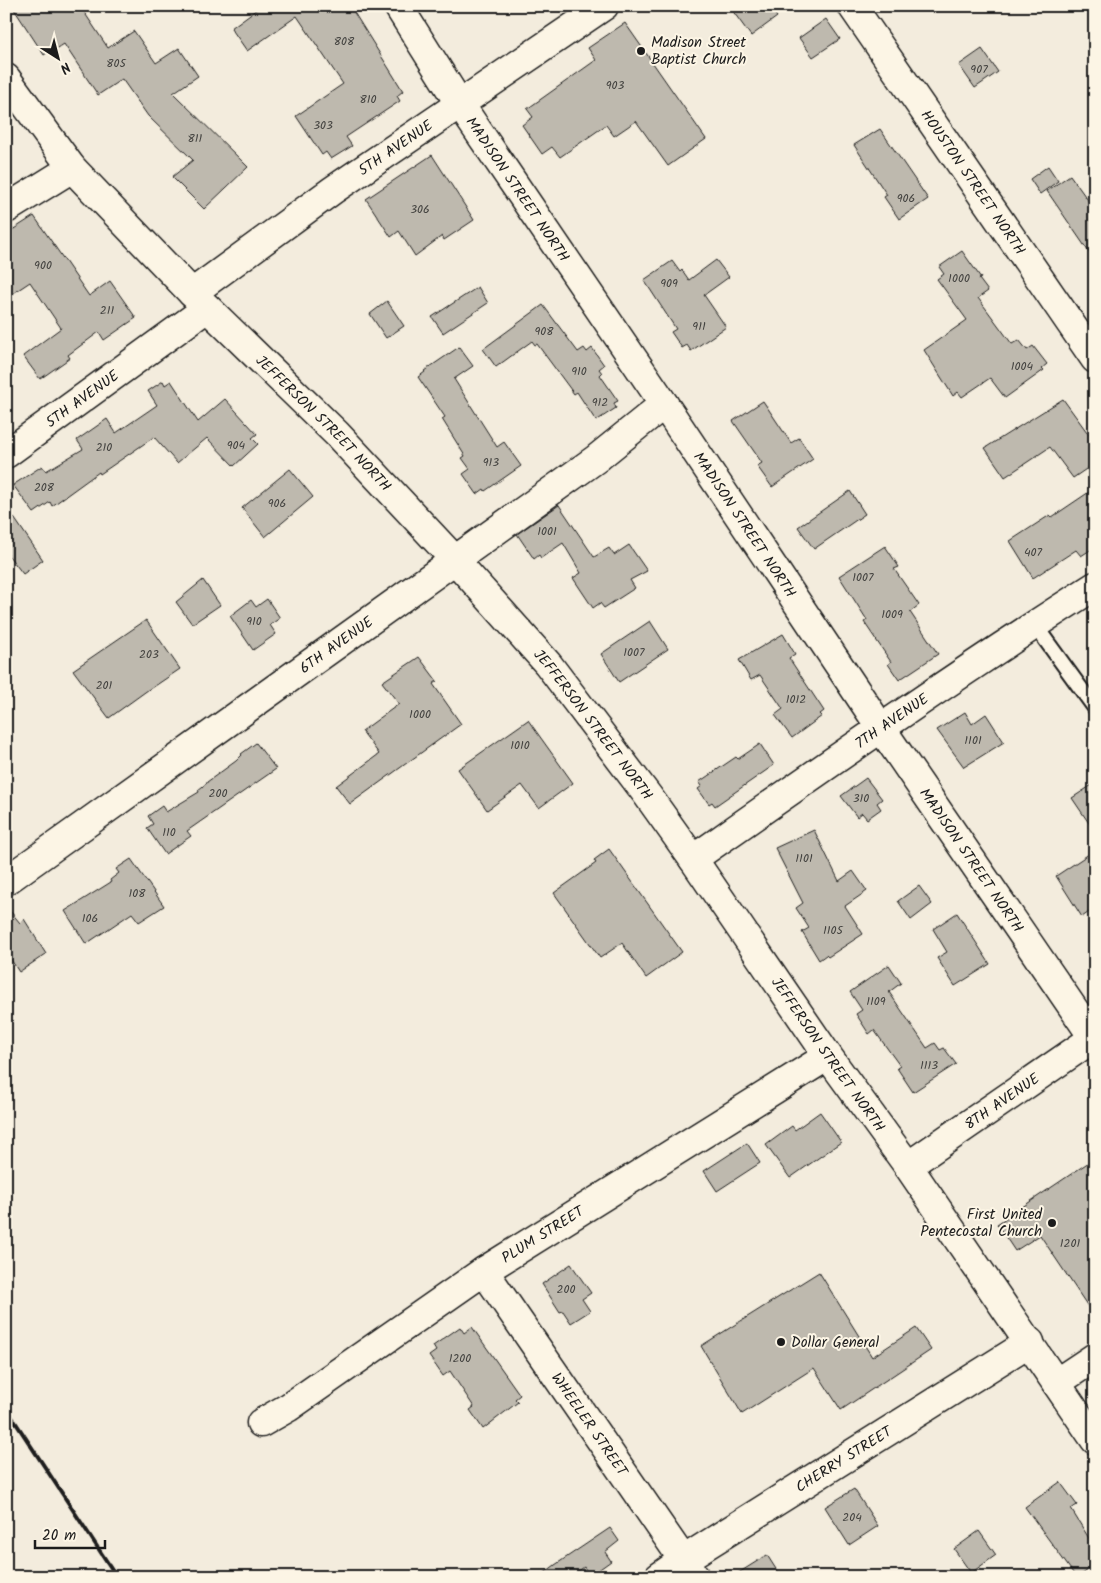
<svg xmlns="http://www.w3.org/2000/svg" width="1101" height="1583" font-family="Kalam,sans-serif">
<rect width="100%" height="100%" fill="#f3ecdd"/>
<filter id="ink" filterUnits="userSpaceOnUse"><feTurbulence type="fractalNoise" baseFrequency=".02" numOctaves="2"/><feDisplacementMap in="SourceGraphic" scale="10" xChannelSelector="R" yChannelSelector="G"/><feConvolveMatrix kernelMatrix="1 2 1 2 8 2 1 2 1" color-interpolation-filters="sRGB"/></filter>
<g filter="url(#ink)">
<path fill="#beb9ae" stroke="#1c1c1c" d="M12 6H80L108 48 134 31 156 63 179 48 198 76 173 93 248 167 204 209 172 177 193 160 148 116 122 79 98 95 64 44 52 52 51 50 44 55Z
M261 6H350L403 91 397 96 400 101 346 137 352 146 331 159 326 152 322 155 296 116 343 84 297 16 247 51 231 28Z
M729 6H769L777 17 751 36Z
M826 19 840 39 813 57 799 38Z
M625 23 706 139 668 166 636 121 614 136 606 125 560 157 552 147 542 154 522 125 533 117 527 109 596 60 588 48Z
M982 49 998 72 975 88 959 65Z
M880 129 928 199 899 219 884 197 887 195 854 145Z
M432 155 474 220 444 240 442 236 415 256 399 231 391 237 366 199Z
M1048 166 1058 181 1040 194 1030 179Z
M1070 175 1095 210V261L1047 191Z
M34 216 89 296 110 281 136 318 104 340 99 332 68 355 70 358 40 379 23 356 61 328 30 282 6 298V234Z
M962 251 981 278 979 279 988 291 978 298 1012 344 1019 340 1027 350 1033 346 1047 364 1042 368 1044 370 1005 398 990 378 962 397 958 392 953 396 924 350 967 320 937 279 944 274 939 267Z
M716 260 729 277 704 295 726 327 691 351 687 345 682 348 671 332 676 329 644 280 672 261 680 272 682 270 689 280Z
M478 287 488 303 443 333 432 317Z
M387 301 404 326 386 338 370 314Z
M543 305 578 352 584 348 587 352 592 348 604 365 599 369 602 373 600 375 618 401 614 403 616 408 596 421 577 392 574 394 537 344 535 345 532 341 496 367 483 349Z
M459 347 473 366 454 379 497 447 504 442 521 466 485 491 484 489 477 494 463 474 470 469 462 458 465 456 442 419 445 417 418 377 425 372 424 371Z
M163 381 165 385 171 381 198 422 225 399 257 434 252 438 258 444 234 466 207 438 177 463 154 437 100 474 99 472 52 506 50 502 34 513 13 485 42 466 46 471 83 449 77 440 107 419 116 433 157 405 148 391Z
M1063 399 1095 443V463L1073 478 1050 447 1005 477 985 448Z
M763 401 791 443 799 438 813 459 772 487 757 466 762 463 733 421Z
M290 469 313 497 265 537 242 508Z
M1095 488V547L1081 556 1076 550 1033 578 1010 541 1050 515 1052 517Z
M850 491 865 514 814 549 798 527Z
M559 505 594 557 609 548 614 555 629 545 647 571 630 580 635 588 604 608 600 603 593 608 573 578 581 573 563 543 541 558 539 555 534 559 517 534Z
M6 506 43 560 23 574 6 552Z
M885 546 899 567 894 569 919 605 910 612 938 654 899 680 888 664 891 662 864 622 867 620 839 576Z
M203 580 220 605 192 624 176 602Z
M267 599 280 618 270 625 276 634 253 650 230 616 251 600 256 607Z
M146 620 180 669 152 688V687L109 718 73 670Z
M650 621 668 649 619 682 601 654Z
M783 634 795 654 789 658 824 711 820 714 822 716 792 738 775 715 783 709 760 675 751 680 739 660Z
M419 657 437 681 433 684 461 724 350 804 336 786 379 754 362 731 399 704 382 682Z
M965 712 972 724 986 714 1004 742 964 767 937 730Z
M528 720 573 783 539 808 522 785 487 810 458 769Z
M256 743 276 769 187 831 191 836 165 854 147 828 153 824 148 816 162 806 166 812 199 792 198 790 207 783V782L236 761 242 755 241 754Z
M760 744 774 765 715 806 712 802 709 804 698 789 702 786 699 782 736 757 738 759Z
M866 778 882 799 877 803 881 809 867 819 862 813 857 817 841 796Z
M1095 783V832L1072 798Z
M814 830 839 881 853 871 867 891 845 906 863 934 828 957 826 955 819 960 802 932 809 928 796 908 803 903 775 848Z
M609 849 682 952 646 978 622 943 600 958 554 893 596 863 594 860Z
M1095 850V908L1082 917 1056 876Z
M131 859 164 906 139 922 132 913 86 944 65 911 111 882 110 880 119 873 116 869Z
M919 886 932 904 911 920 898 901Z
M6 906 20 923 24 919 46 954 19 972 6 952Z
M957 913 990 964 955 986 937 958 947 952 933 929Z
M889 965 901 983 889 992 927 1048 935 1043 940 1050 944 1048 956 1064 913 1092 897 1068 900 1066 874 1030 869 1034 856 1014 862 1010 850 992Z
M820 1112 841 1142 790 1178 766 1145 792 1126 795 1130Z
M747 1143 760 1163 717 1191 704 1171Z
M1095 1158V1317L1040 1235 1015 1251 997 1224Z
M571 1264 591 1293 582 1299 590 1311 571 1323 563 1311 560 1312 542 1284Z
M819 1272 872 1357 916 1328 931 1350 841 1410 814 1368 742 1414 701 1346Z
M460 1327 464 1333 472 1327 520 1395 515 1399 518 1402 483 1429 470 1410 474 1407 450 1371 443 1376 429 1356 436 1351 433 1346Z
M1060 1482 1077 1505 1071 1509 1095 1548V1565L1078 1577H1076L1025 1507Z
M854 1489 878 1526 849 1545 825 1507Z
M610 1528 619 1541 605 1552 611 1561 590 1576 584 1567 570 1577H539L555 1565Z
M979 1531 996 1555 971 1573 954 1549Z
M767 1555 781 1577H732Z"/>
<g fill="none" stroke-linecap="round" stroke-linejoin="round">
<defs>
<path id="service" d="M1034 624 1095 708"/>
<g id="minor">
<path id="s1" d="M398 6 459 103 664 404 881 728 1095 1040"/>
<path id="s2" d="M852 6 1095 359"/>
<path d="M6 209 72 168"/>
<path id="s3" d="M6 454 207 308"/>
<path id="s4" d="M693 859C826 766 958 673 1095 586"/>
<path id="s5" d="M6 881 596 459 664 404"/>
<path id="s6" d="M908 1166 1095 1037"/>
<path id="s7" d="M484 1271 695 1577"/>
<path d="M1056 1383 1095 1357"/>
<path id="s8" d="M261 1423 289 1407 484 1271 828 1056"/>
<path id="s9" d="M659 1577 683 1560 1030 1342"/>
</g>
<g id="tertiary">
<path id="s10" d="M192 293 333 190 604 6"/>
</g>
<g id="secondary">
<path id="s11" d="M6 78 72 168 192 293 337 434 455 560 548 664 648 796 693 859 828 1056 908 1166 1095 1440"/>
</g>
</defs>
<use href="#service" stroke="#1c1c1c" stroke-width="18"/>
<use href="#minor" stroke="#1c1c1c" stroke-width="31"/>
<use href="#tertiary" stroke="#1c1c1c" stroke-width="31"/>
<use href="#secondary" stroke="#1c1c1c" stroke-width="31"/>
<use href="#service" stroke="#fcf5e5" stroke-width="14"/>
<use href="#minor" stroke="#fcf5e5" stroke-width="28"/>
<use href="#tertiary" stroke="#fcf5e5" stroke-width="28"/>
<use href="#secondary" stroke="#fcf5e5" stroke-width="28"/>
<path stroke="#1c1c1c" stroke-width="4" d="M6 1408 117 1577"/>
</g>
</g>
<g fill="#1c1c1c" stroke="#fcf5e5" stroke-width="2">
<circle cx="641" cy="51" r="5"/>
<circle cx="1052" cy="1223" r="5"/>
<circle cx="781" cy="1342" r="5"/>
</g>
<g text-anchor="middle" stroke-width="4" stroke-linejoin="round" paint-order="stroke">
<g font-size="12" fill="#444340">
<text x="344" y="45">808</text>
<text x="116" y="67">805</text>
<text x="979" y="73">907</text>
<text x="615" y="89">903</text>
<text x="368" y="103">810</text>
<text x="323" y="129">303</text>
<text x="195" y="142">811</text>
<text x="906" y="202">906</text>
<text x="420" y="213">306</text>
<text x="43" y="269">900</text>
<text x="959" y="282">1000</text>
<text x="669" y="287">909</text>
<text x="107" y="314">211</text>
<text x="699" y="330">911</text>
<text x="544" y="335">908</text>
<text x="1022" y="370">1004</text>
<text x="579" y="375">910</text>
<text x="600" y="406">912</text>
<text x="236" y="449">904</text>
<text x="104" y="451">210</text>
<text x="491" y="466">913</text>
<text x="44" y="491">208</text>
<text x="277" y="507">906</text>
<text x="547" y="535">1001</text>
<text x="1033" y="556">407</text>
<text x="863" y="581">1007</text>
<text x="892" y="618">1009</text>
<text x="254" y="625">910</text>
<text x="634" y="656">1007</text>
<text x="149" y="658">203</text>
<text x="104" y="689">201</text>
<text x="796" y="703">1012</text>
<text x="420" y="718">1000</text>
<text x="973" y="744">1101</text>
<text x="520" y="749">1010</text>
<text x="218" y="797">200</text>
<text x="861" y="802">310</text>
<text x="169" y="836">110</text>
<text x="804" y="862">1101</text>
<text x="137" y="897">108</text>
<text x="90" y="922">106</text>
<text x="833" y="934">1105</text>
<text x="876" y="1005">1109</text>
<text x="929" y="1069">1113</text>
<text x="1070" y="1247">1201</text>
<text x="566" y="1293">200</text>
<text x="460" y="1362">1200</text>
<text x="852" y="1521">204</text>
</g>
<g font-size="15" fill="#1c1c1c" stroke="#fcf5e5" text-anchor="start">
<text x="651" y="47">Madison Street<tspan x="651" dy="17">Baptist Church</tspan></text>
<text x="1042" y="1219" text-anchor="end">First United<tspan x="1042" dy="17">Pentecostal Church</tspan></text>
<text x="791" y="1347">Dollar General</text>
</g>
<g font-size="15" fill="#1c1c1c" stroke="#fcf5e5">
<text dy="5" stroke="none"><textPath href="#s10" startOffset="250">5TH AVENUE</textPath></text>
<text dy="5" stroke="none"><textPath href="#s2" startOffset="214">HOUSTON STREET NORTH</textPath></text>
<text dy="5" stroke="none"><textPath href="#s1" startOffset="219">MADISON STREET NORTH</textPath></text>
<text dy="5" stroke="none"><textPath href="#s3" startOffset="94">5TH AVENUE</textPath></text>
<text dy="5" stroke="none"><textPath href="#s11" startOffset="470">JEFFERSON STREET NORTH</textPath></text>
<text dy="5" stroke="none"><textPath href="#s1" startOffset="624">MADISON STREET NORTH</textPath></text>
<text dy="5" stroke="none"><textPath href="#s5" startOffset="406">6TH AVENUE</textPath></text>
<text dy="5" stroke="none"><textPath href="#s4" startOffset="242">7TH AVENUE</textPath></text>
<text dy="5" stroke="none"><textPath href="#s11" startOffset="875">JEFFERSON STREET NORTH</textPath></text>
<text dy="5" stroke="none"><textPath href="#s1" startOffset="1029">MADISON STREET NORTH</textPath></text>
<text dy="5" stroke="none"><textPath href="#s11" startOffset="1280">JEFFERSON STREET NORTH</textPath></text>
<text dy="5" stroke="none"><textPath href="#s6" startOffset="114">8TH AVENUE</textPath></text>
<text dy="5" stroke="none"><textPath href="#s8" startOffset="339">PLUM STREET</textPath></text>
<text dy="5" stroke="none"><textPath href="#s7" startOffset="186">WHEELER STREET</textPath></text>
<text dy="5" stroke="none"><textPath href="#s9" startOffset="219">CHERRY STREET</textPath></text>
</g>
</g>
<rect width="1101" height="1583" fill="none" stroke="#fcf5e5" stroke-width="25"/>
<rect x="12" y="12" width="1076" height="1558" fill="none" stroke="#1c1c1c" stroke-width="2" filter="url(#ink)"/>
<g transform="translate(58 58) rotate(144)" stroke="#fcf5e5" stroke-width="4" paint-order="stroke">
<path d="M0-4L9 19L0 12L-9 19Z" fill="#1c1c1c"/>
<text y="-8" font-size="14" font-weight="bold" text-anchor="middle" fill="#1c1c1c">N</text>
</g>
<path d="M35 1540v8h70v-8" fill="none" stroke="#1c1c1c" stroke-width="2.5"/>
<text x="42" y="1540" font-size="15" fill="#1c1c1c" stroke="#fcf5e5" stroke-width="4" paint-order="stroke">20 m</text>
</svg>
